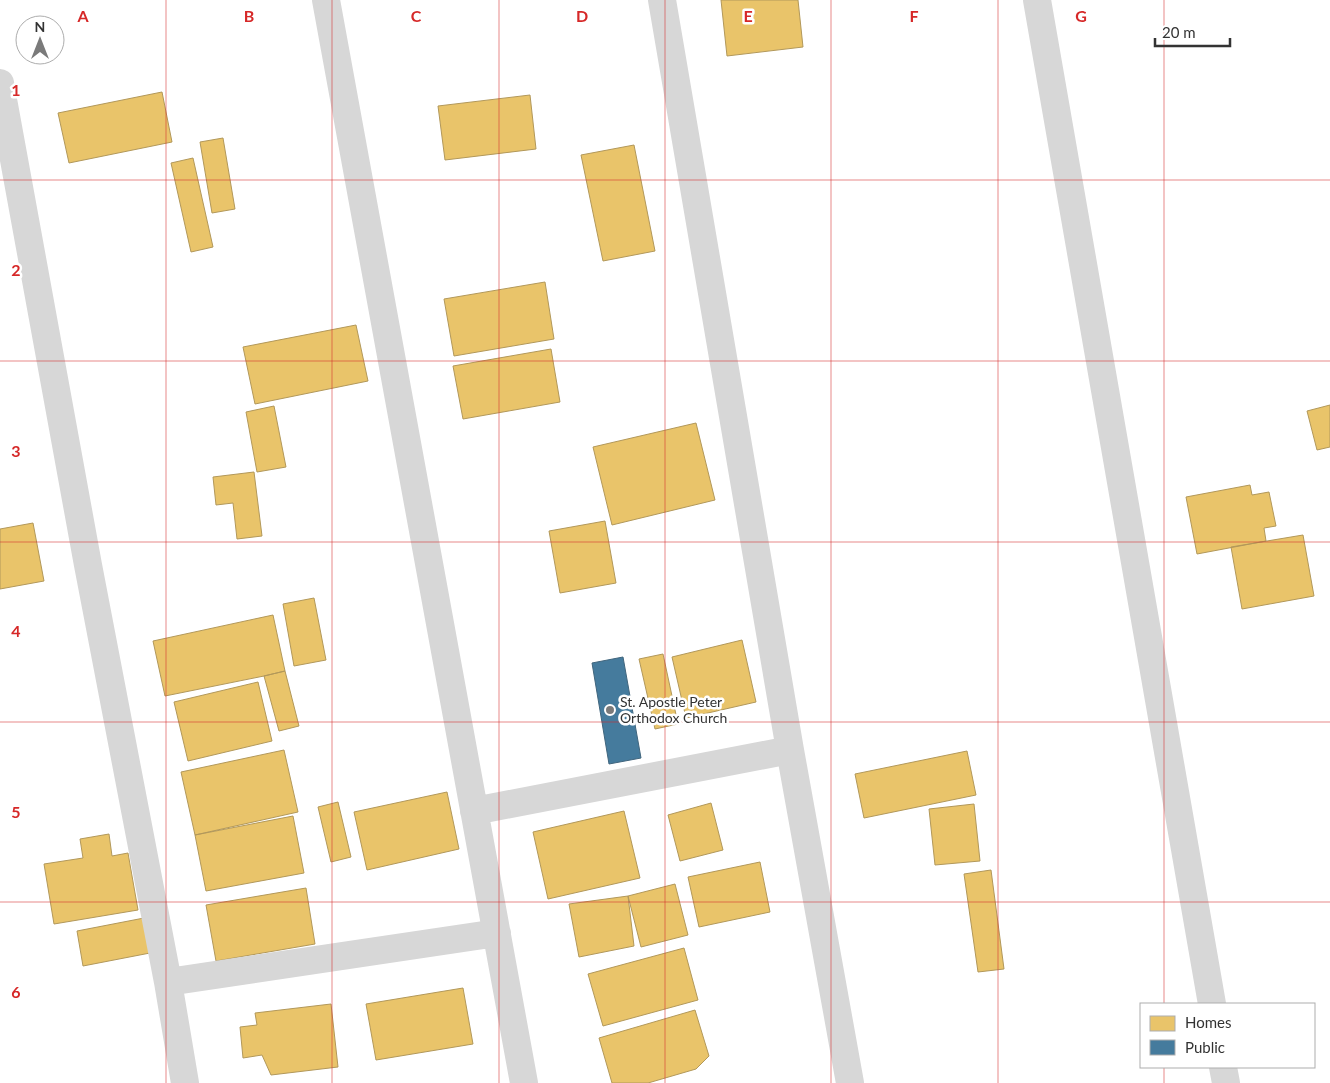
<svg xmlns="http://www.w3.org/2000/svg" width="1330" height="1083" font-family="Lato,sans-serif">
<rect width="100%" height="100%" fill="#fff"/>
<path fill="#e9c46a" stroke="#b2985a" d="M721 0H798L803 47 727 56Z
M162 92 172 142 69 163 58 113Z
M530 95 536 149 445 160 438 106Z
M223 138 235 209 212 213 200 142Z
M634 145 655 251 603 261 581 155Z
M193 158 213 247 191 252 171 163Z
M545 282 554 339 454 356 444 299Z
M356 325 368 381 255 404 243 347Z
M551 349 560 402 463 419 453 366Z
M1330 405V447L1317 450 1307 411Z
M274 406 286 467 257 472 246 412Z
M696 423 715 500 612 525 593 447Z
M254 472 262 536 237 539 233 503 216 505 213 477Z
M1250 485 1252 495 1269 492 1276 526 1264 528 1266 541 1197 554 1186 497Z
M605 521 616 583 560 593 549 531Z
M33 523 44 581 0 589V529Z
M1303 535 1314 596 1242 609 1231 547Z
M314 598 326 660 294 666 283 604Z
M273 615 285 671 264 676 165 696 153 641Z
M742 640 756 702 686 718 672 657Z
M663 654 678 724 655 729 639 659Z
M285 671 299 726 279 731 264 676Z
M258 682 272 741 188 761 174 702Z
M284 750 298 812 195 835 181 772Z
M967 751 976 795 864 818 855 774Z
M447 792 459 849 367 870 354 812Z
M338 802 351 857 331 862 318 807Z
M711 803 723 850 680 861 668 815Z
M974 804 980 861 935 865 929 809Z
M624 811 640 878 548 899 533 832Z
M293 816 304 873 206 891 195 835Z
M109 834 112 856 128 853 138 910 54 924 44 864 83 858 80 839Z
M760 862 770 912 699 927 688 877Z
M991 870 1004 969 978 972 964 874Z
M675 884 688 935 641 947 628 896Z
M306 888 315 944 216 961 206 905Z
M628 896 634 946 579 957 569 904Z
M144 918 150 953 83 966 77 931Z
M684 948 698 1000 603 1026 588 974Z
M463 988 473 1044 376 1060 366 1004Z
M331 1004 338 1067 271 1075 262 1055 243 1058 240 1027 257 1025 255 1013Z
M695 1010 709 1056 696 1069 648 1083H612L599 1038Z"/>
<path fill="#457b9d" stroke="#40657d" d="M623 657 641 758 609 764 592 663Z"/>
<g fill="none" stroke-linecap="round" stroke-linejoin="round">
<path stroke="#d7d7d7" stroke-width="28" d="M326 0 524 1083
M662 0 790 750 850 1083
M1037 0 1212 1004
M0 83 88 565 168 982 185 1083
M474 811 790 750
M168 982 497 933
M1223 1067 1226 1083"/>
</g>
<path fill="none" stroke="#d62828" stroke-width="1" stroke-opacity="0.55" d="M166 0V1083M332 0V1083M499 0V1083M665 0V1083M831 0V1083M998 0V1083M1164 0V1004M0 180H1330M0 361H1330M0 542H1330M0 722H1330M0 902H1330M1164 1067V1083"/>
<circle fill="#7a7a7a" stroke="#fff" stroke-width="2" cx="610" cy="710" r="5"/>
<g text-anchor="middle" stroke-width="5" stroke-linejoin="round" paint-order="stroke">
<g font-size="14" fill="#333" stroke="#fff" text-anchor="start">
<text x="620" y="707">St. Apostle Peter<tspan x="620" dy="16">Orthodox Church</tspan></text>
</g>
</g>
<g font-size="16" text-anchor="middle" font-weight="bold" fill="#d62828" stroke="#fff" stroke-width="5" stroke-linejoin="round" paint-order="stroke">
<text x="83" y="22">A</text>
<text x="249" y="22">B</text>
<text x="416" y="22">C</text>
<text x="582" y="22">D</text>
<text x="748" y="22">E</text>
<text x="914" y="22">F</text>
<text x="1081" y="22">G</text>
<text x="16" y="96">1</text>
<text x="16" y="276">2</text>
<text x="16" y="457">3</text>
<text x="16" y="637">4</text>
<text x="16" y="818">5</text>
<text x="16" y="998">6</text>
</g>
<rect x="1140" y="1003" width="175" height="65" fill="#ffffff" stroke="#adadad"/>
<rect x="1150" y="1016" width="25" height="15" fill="#e9c46a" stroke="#adadad"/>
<text x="1185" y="1028" font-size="15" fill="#333333">Homes</text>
<rect x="1150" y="1040" width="25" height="15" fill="#457b9d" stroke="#adadad"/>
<text x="1185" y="1053" font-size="15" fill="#333333">Public</text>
<g transform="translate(40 40)"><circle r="24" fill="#ffffff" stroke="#adadad"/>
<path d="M0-4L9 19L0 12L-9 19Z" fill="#7a7a7a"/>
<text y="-8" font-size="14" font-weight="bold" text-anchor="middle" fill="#333333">N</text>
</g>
<path d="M1155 38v8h75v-8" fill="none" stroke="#333333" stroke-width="2.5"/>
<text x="1162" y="38" font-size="15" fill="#333333" stroke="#ffffff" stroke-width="4" paint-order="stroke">20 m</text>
</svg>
